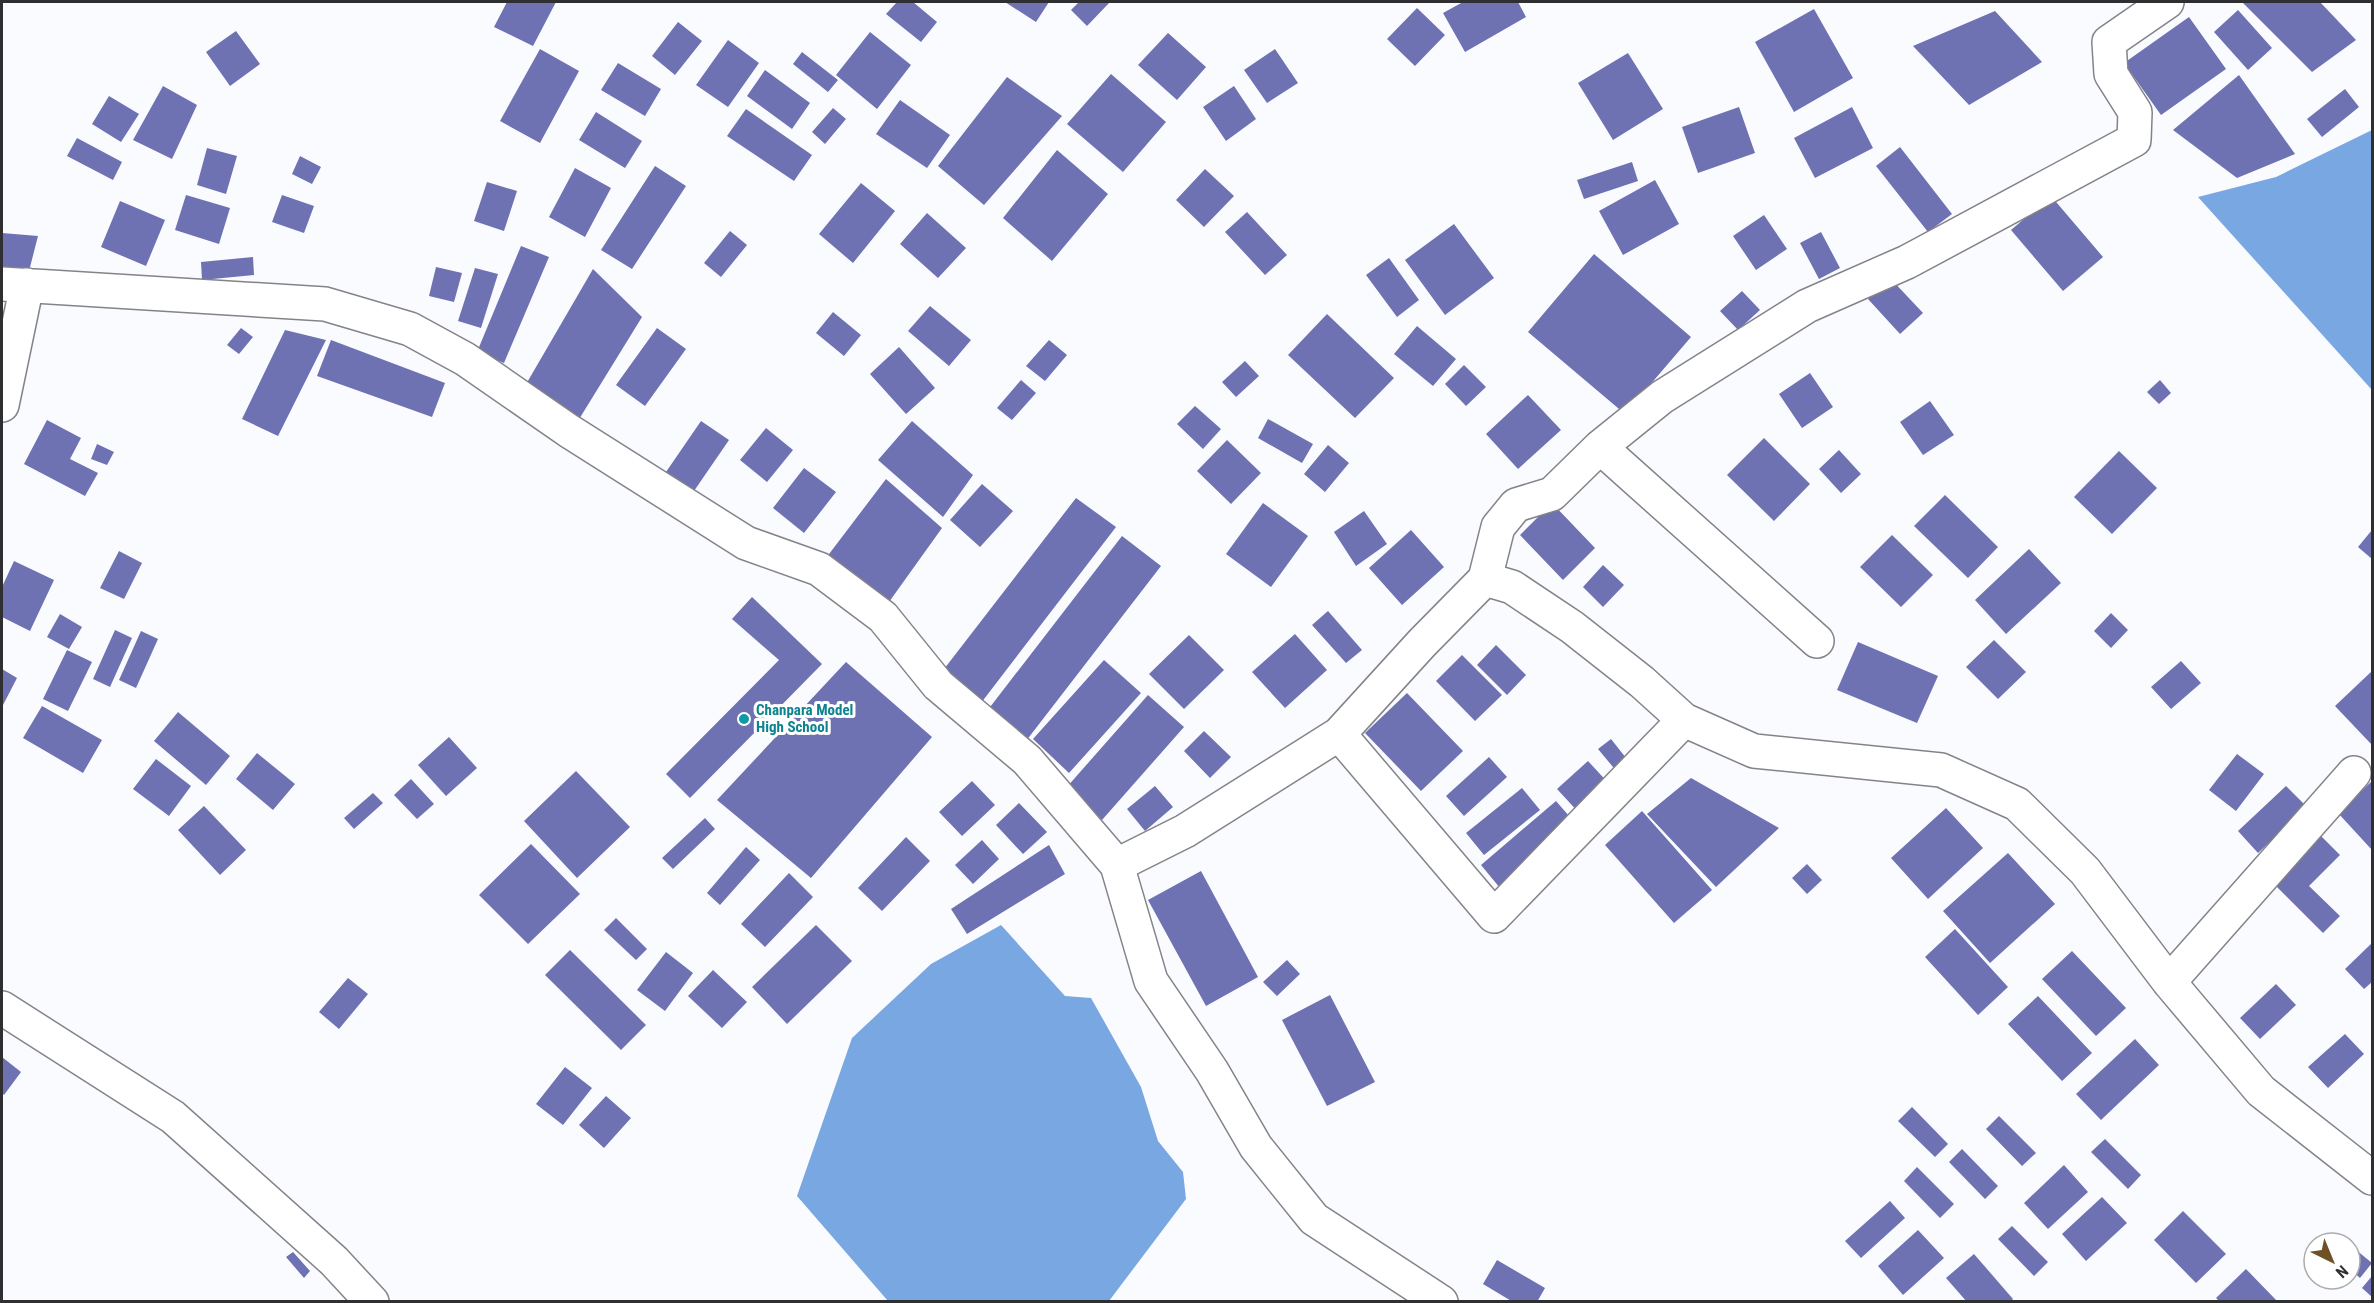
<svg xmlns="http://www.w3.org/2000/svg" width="2374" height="1303" font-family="'Roboto Condensed',sans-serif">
<rect width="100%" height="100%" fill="#fafbff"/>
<path fill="#79a7e1" d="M2372 130V390L2198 197 2276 177Z
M1001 925 1065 996 1091 998 1141 1087 1158 1141 1183 1172 1186 1199 1109 1301H888L797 1196 852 1038 931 964Z"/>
<path fill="#6e71b2" d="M507 2H556L533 46 494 27Z
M897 2H913L937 22 921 42 886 14Z
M1005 2H1049L1036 22Z
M1079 2H1110L1087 26 1071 10Z
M1463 2H1518L1526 17 1465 52 1443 13Z
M2242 2H2320L2356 40 2312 72Z
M1417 8 1445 35 1415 66 1387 39Z
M1814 9 1853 78 1794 112 1755 42Z
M2238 10 2272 48 2248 70 2214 32Z
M1995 11 2042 62 1969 105 1913 46Z
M2189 17 2226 69 2161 115 2124 63Z
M678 22 702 41 675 75 652 56Z
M236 31 260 64 230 86 206 52Z
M870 32 911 65 877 109 836 75Z
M1168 33 1206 67 1177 100 1138 65Z
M728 40 759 63 728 107 696 85Z
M540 49 579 71 540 143 500 121Z
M1275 49 1298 83 1267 103 1244 70Z
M802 52 838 80 828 92 793 64Z
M1628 53 1663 109 1613 140 1578 83Z
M618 63 661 89 645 116 601 90Z
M765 70 810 103 792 129 747 96Z
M1111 74 1166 122 1123 172 1067 124Z
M2239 75 2295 154 2237 178 2173 130Z
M1007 77 1062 116 984 205 938 166Z
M163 86 197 105 172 159 133 140Z
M1234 86 1256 119 1226 141 1203 107Z
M2345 89 2359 107 2322 137 2307 119Z
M109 96 139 114 121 142 92 124Z
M900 100 950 135 927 168 876 134Z
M1739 107 1755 153 1698 173 1682 127Z
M1852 107 1873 148 1815 178 1794 138Z
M833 108 846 119 825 144 812 132Z
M746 109 812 155 794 181 727 136Z
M596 112 642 141 625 168 579 140Z
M77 138 122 162 113 180 67 156Z
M1900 147 1952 214 1928 232 1876 166Z
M207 148 237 156 226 194 197 185Z
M1057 150 1108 194 1052 261 1003 218Z
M300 156 321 167 312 184 292 174Z
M1632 162 1638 181 1584 199 1577 180Z
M655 166 686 186 632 269 601 250Z
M575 168 611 188 585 237 549 217Z
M1205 169 1234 196 1204 227 1176 200Z
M1655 180 1679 224 1623 255 1599 211Z
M487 182 517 191 504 231 474 221Z
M861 183 895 211 853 263 819 234Z
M186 195 230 208 219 244 175 230Z
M282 195 314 206 304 233 272 222Z
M2051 196 2103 257 2063 291 2011 230Z
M120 201 165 220 146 266 101 247Z
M1247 212 1287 255 1265 275 1225 232Z
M927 213 966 248 938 278 900 244Z
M1764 215 1787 249 1756 270 1733 236Z
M1454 224 1494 278 1445 315 1405 260Z
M730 231 747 245 721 277 704 263Z
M1821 232 1840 268 1819 279 1800 243Z
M2 233 38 236 27 279 2 278Z
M521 246 549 257 504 363 477 352Z
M1594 254 1691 337 1625 414 1528 332Z
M253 257 254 275 202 280 201 262Z
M1389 258 1419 300 1397 317 1366 275Z
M436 267 462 273 454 302 429 296Z
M475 268 498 274 481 328 458 321Z
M593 269 642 317 573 429 525 386Z
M1890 278 1923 313 1900 334 1868 299Z
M1742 291 1760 310 1738 330 1720 311Z
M930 306 971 340 949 366 908 331Z
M833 312 861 335 844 356 816 333Z
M1327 314 1394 378 1355 418 1288 355Z
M1417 326 1456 359 1433 386 1394 354Z
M241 328 253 337 239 354 227 345Z
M657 328 686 349 645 406 616 385Z
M285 330 326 340 278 436 242 419Z
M331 340 445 383 432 417 317 376Z
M1049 340 1067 355 1045 381 1026 366Z
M899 347 935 388 906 414 870 374Z
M1245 361 1259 376 1236 397 1222 382Z
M1464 365 1486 387 1466 406 1445 384Z
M1810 373 1833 407 1802 428 1779 394Z
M1021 380 1036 393 1012 420 997 408Z
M2160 380 2171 393 2159 404 2147 392Z
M1528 395 1561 430 1518 469 1486 434Z
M1930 401 1954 435 1923 455 1900 422Z
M1195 406 1221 429 1203 449 1177 424Z
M1268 419 1313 444 1302 463 1258 438Z
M47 420 81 438 70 459 98 473 85 496 24 464Z
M701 421 729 440 694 491 666 472Z
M912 421 973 475 943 517 878 460Z
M766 428 793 450 767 482 740 460Z
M1764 438 1810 484 1774 521 1727 475Z
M1227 440 1261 473 1231 504 1197 471Z
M97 444 114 452 107 465 91 459Z
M1328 445 1349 463 1325 492 1304 474Z
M1839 450 1861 474 1841 493 1819 469Z
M2119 451 2157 488 2112 534 2074 497Z
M804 468 836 492 804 533 773 508Z
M886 479 942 528 884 609 823 562Z
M982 484 1013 511 980 547 950 520Z
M1945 495 1998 547 1968 578 1914 526Z
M1076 498 1116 527 981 703 941 673Z
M1263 503 1308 536 1271 587 1226 554Z
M1552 503 1595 548 1563 580 1520 535Z
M1364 511 1387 544 1356 566 1334 532Z
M1411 530 1444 567 1402 605 1369 568Z
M2372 530V559L2358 547Z
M1892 535 1933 575 1901 607 1860 567Z
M1122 536 1161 566 1026 741 987 711Z
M2029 549 2061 583 2006 634 1975 600Z
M119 551 142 563 124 599 100 588Z
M14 561 54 580 30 631 2 617V587Z
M1603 565 1624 585 1603 607 1583 587Z
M752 597 822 664 690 798 666 774 779 660 732 619Z
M1328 611 1362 650 1346 663 1312 625Z
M2111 613 2128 630 2111 648 2094 631Z
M60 614 82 627 69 649 47 637Z
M115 630 132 638 110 687 93 679Z
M141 631 158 639 136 688 119 680Z
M1295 634 1327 670 1285 708 1252 672Z
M1189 635 1224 670 1184 709 1149 674Z
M1994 640 2026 672 1998 699 1966 667Z
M1858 642 1938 676 1917 723 1837 690Z
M1496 645 1526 675 1507 695 1477 665Z
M67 650 92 662 68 711 43 699Z
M1462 655 1502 695 1475 721 1436 681Z
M1104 660 1141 693 1069 773 1033 739Z
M2181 661 2201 683 2171 709 2151 687Z
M846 662 932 737 811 878 717 800Z
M2 669 17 678 2 707Z
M2372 671V745L2335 706Z
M1407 693 1463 751 1421 791 1365 733Z
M1148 695 1184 727 1102 820 1066 788Z
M42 706 102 740 83 773 23 738Z
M178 712 230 756 206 785 154 741Z
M1204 731 1231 757 1210 778 1184 751Z
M449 737 477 768 446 796 418 765Z
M1611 739 1630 763 1618 773 1598 749Z
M257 753 295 784 273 810 236 779Z
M2237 754 2264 774 2236 811 2209 790Z
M1489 757 1507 777 1464 816 1446 796Z
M156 759 191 786 169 816 133 789Z
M1588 761 1612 787 1581 815 1557 789Z
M576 771 630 827 577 878 524 821Z
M1691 778 1779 828 1716 887 1647 814Z
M411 779 434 804 417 819 394 795Z
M972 781 995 805 962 836 939 812Z
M2372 781V850L2338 813Z
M1155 786 1173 807 1145 831 1127 809Z
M2286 786 2307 807 2258 853 2238 831Z
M1522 788 1540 810 1484 855 1466 833Z
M373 793 383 803 354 829 344 818Z
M1556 801 1576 824 1500 888 1481 865Z
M1019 803 1047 832 1023 854 996 825Z
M204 806 246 850 220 875 178 830Z
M1946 808 1983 848 1928 899 1891 858Z
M1642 811 1712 890 1674 923 1605 845Z
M705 818 715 829 673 869 662 858Z
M2319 834 2340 855 2309 886 2340 916 2323 933 2271 881Z
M906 837 930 861 882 911 858 888Z
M982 840 999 859 973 884 955 865Z
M531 844 580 894 528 944 479 895Z
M1049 845 1065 874 967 934 951 909Z
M746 847 760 860 720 905 707 893Z
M2008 853 2055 904 1990 963 1943 911Z
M1807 864 1822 880 1807 894 1792 878Z
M1201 871 1258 977 1206 1006 1148 900Z
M789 873 813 897 765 947 741 924Z
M616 918 647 949 636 960 604 930Z
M816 925 852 961 787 1024 752 987Z
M1955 929 2008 987 1978 1015 1925 957Z
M2372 943V982L2364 989 2345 969Z
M570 950 646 1025 621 1050 545 975Z
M2072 951 2126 1008 2096 1036 2042 979Z
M666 952 693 973 665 1011 637 990Z
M1287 960 1300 974 1277 996 1263 982Z
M713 970 747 1002 722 1028 688 996Z
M348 978 368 994 339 1029 319 1012Z
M2276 984 2296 1005 2260 1039 2240 1018Z
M1330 995 1375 1082 1327 1106 1282 1020Z
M2038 996 2092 1053 2062 1081 2008 1024Z
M2345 1034 2364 1054 2328 1088 2308 1067Z
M2135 1039 2159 1065 2101 1120 2076 1094Z
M2 1057 21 1072 4 1095 2 1093Z
M565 1067 592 1088 563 1125 536 1104Z
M606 1096 631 1118 604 1148 579 1125Z
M1912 1107 1948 1144 1935 1157 1898 1121Z
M1999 1116 2036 1153 2022 1166 1986 1129Z
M2105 1139 2141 1175 2128 1189 2091 1152Z
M1962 1149 1998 1186 1985 1199 1949 1162Z
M2064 1165 2088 1192 2048 1229 2024 1203Z
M1917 1167 1954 1204 1940 1218 1904 1181Z
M2102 1197 2127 1223 2086 1261 2062 1234Z
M1890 1201 1905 1218 1861 1258 1845 1241Z
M2183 1211 2226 1254 2196 1283 2154 1240Z
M2012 1226 2048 1262 2034 1276 1998 1239Z
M1918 1230 1944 1258 1903 1295 1878 1266Z
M2350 1245 2372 1263 2360 1278 2350 1269Z
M293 1252 310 1271 304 1278 286 1257Z
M1974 1254 2013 1299 2010 1302H1967L1946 1278Z
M1497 1260 1545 1288 1537 1302H1513L1483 1284Z
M2246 1269 2278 1302H2220L2216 1298Z
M2372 1276V1297L2362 1288Z"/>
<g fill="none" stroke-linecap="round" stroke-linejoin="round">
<defs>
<path id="minor" d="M2 284 325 304 410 329 465 359 569 431 746 543 819 569 883 617 938 685 1027 760 1117 865 1185 831 1339 734 1422 643 1485 579 1512 587 1572 627 1642 682 1684 720 1754 751 1941 770 2017 804 2085 871 2169 982 2261 1091 2372 1178
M2 405 27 285
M1600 447 1817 641
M1485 579 1498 527 1516 505 1552 494 1600 447 1662 397 1807 306 1907 262 2134 140 2135 112 2111 74 2109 42 2167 2
M1339 734 1494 916 1684 720
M1117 865 1151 981 1212 1071 1256 1147 1314 1219 1441 1302
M2169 982 2354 773
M2 1008 173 1117 334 1261 372 1302"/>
</defs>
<use href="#minor" stroke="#838389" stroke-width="36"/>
<use href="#minor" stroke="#fff" stroke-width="33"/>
</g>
<circle fill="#0f9aa8" stroke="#fff" stroke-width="2" cx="744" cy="719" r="6"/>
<g text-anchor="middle" stroke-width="6" stroke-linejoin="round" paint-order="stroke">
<g font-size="15" font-weight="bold" fill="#0d838f" stroke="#fff" text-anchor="start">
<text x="756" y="715">Chanpara Model<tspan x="756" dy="17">High School</tspan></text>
</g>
</g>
<rect width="2374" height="1303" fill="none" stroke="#2f2f32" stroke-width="6"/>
<g transform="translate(2332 1261) rotate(137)"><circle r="28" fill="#ffffff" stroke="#acacad" stroke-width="1.5"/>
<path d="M0-4.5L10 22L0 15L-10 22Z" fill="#6e5124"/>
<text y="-9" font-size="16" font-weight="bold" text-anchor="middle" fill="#2f2f32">N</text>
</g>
</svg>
